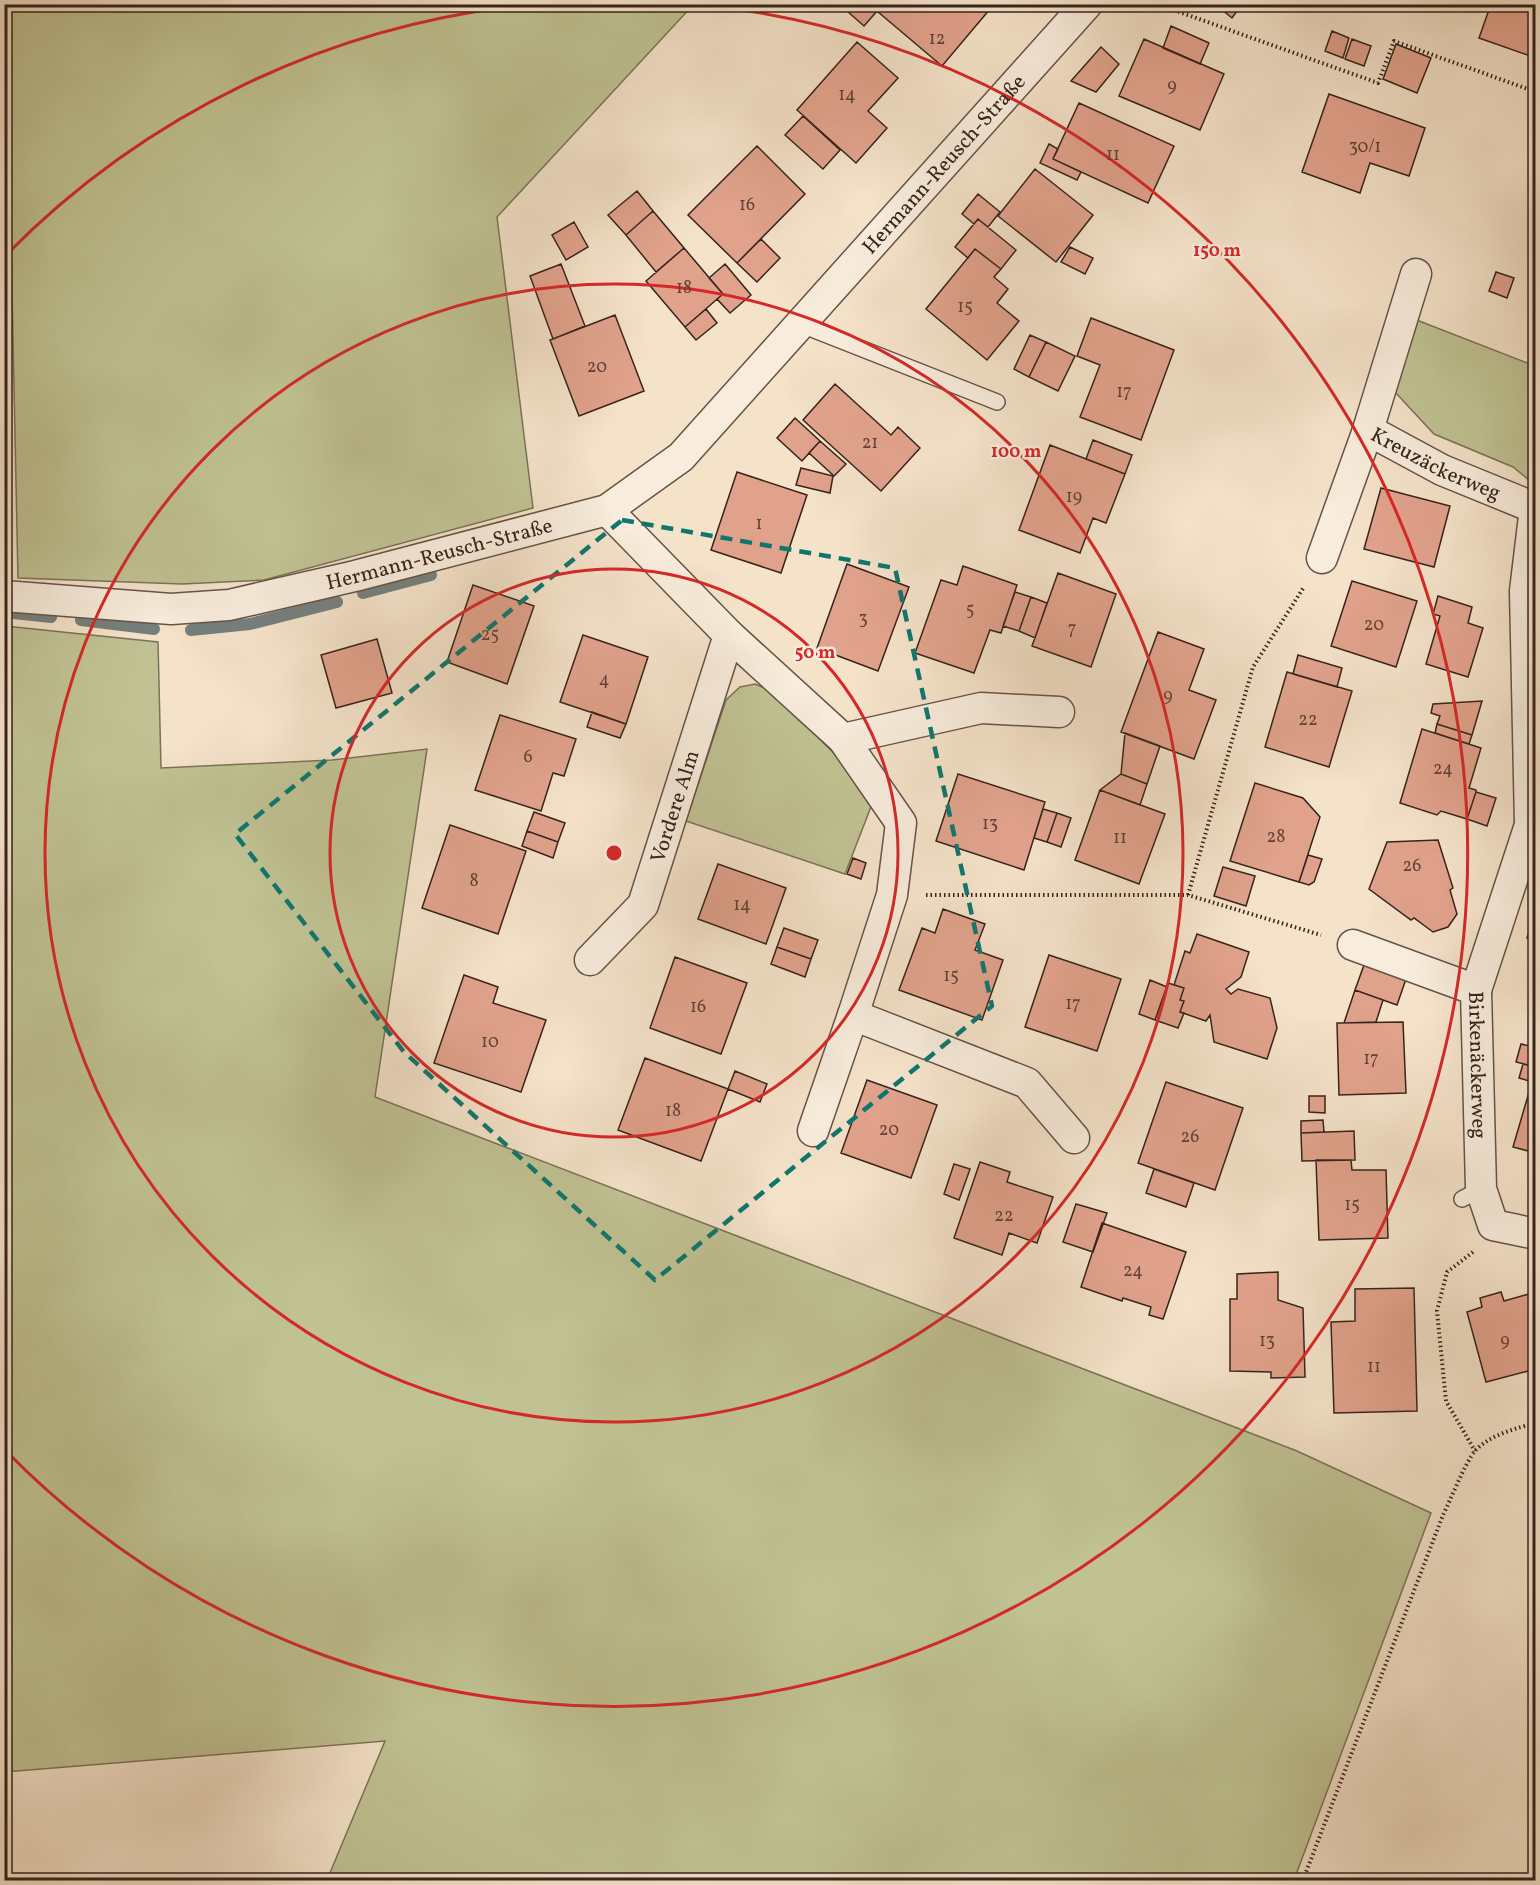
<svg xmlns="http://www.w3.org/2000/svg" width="1540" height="1885" font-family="Vollkorn,serif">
<rect width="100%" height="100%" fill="#f4e2c9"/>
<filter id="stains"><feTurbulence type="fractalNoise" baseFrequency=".00333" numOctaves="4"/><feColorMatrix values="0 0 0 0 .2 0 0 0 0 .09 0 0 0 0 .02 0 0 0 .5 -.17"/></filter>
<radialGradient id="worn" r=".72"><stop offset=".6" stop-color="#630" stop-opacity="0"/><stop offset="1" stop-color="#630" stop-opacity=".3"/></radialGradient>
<path fill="#c0c293" stroke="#7c7258" stroke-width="1.5" d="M6 5H693L497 217 533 508 264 580 182 584 18 578Z
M1414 319 1535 366V485L1513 467 1434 434 1395 392Z
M5 626 158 642 161 768 332 760 427 749 375 1097 1297 1451 1431 1513 1294 1880H327L385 1741 5 1772Z
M755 684 771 691 846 765 872 804 845 874 686 821 726 700 740 687Z"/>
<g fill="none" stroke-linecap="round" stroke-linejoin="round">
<path stroke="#757f7d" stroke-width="12" d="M363 593 431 575
M4 612 51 617
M81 620 154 629
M191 630 250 624 337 602"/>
</g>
<path fill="#e1a28c" stroke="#37231c" stroke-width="1.5" d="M839 4H873L871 6 877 11 864 26Z
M873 4H985L990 9 942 66 871 6Z
M1215 4H1242L1232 18Z
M1491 4H1536V58L1479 38Z
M1171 26 1209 43 1200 64 1163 48Z
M1332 31 1349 38 1343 58 1325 51Z
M1144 39 1224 74 1200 130 1119 96Z
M1352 39 1371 46 1364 66 1345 59Z
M857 42 898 78 868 111 887 128 856 163 797 110Z
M1396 44 1431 58 1417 93 1383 79Z
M1101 47 1119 64 1096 92 1071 81Z
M1329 94 1425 128 1409 176 1370 163 1360 193 1302 172Z
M1079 103 1174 146 1148 203 1053 159Z
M803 116 840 150 823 169 785 135Z
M1049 144 1058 149 1053 159 1081 172 1077 180 1040 163Z
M757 146 805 194 737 263 688 215Z
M1035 169 1093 215 1056 262 998 216Z
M637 191 653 211 626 235 608 215Z
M978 194 1000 212 988 227 978 219 974 224 962 214Z
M1536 203V236L1530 235Z
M653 211 684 248 656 272 626 235Z
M978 219 1016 250 1001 269 975 249 968 258 955 247Z
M574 222 588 247 566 260 552 235Z
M761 239 780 258 757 282 737 263Z
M1070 247 1093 258 1085 274 1061 262Z
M684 248 723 294 685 327 646 281Z
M975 249 1001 269 994 277 1008 289 997 303 1019 321 987 360 926 309Z
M561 264 585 326 553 339 530 276Z
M725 264 751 295 730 313 717 299 723 294 709 278Z
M1496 272 1514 278 1507 298 1489 291Z
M706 309 717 323 696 340 685 327Z
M615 315 644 391 579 416 550 340Z
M1091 318 1174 350 1141 440 1080 417 1100 365 1077 356Z
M1030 335 1046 342 1029 377 1014 369Z
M1046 342 1075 356 1058 391 1029 377Z
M835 384 891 435 898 427 920 448 881 491 803 420Z
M795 418 820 441 802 461 777 438Z
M1093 440 1132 455 1125 474 1086 459Z
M820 441 846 464 834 476 809 453Z
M1050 445 1125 474 1106 523 1093 518 1080 553 1019 530Z
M801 468 833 476 830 493 796 485Z
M737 472 807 495 781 573 711 550Z
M1381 488 1450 506 1434 567 1364 549Z
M847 564 909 587 878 671 817 648Z
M963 566 1017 585 1001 633 990 630 974 673 915 653 941 580 957 585Z
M1058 573 1116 594 1091 667 1032 646Z
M1352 581 1417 601 1396 667 1331 646Z
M473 585 534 606 507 684 447 662Z
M1015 592 1031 597 1019 631 1003 626Z
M1438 596 1472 607 1468 623 1483 628 1468 677 1426 664 1440 616 1433 614Z
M1031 597 1047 603 1035 638 1019 631Z
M1158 632 1204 649 1189 690 1216 700 1194 759 1121 732Z
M583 635 648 657 626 724 560 702Z
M377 639 392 693 336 708 321 655Z
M1298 655 1342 668 1337 687 1293 674Z
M1287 672 1352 691 1329 767 1265 747Z
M1482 701 1472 735 1437 724 1440 716 1431 713 1433 704Z
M592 712 626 724 620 738 587 727Z
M500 715 576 739 564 776 553 773 541 811 475 790Z
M1437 724 1472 735 1469 744 1435 733Z
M1422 729 1481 748 1469 788 1476 790V792L1467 819 1441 811 1437 815 1400 803Z
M1125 733 1160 746 1147 784 1121 774Z
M958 774 1045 802 1024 870 936 841Z
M1121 774 1147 784 1140 805 1100 790Z
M1255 783 1303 798 1320 817 1299 882 1230 861Z
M1100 790 1165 814 1139 884 1075 860Z
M1476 792 1496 798 1487 826 1467 819Z
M1043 809 1057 813 1047 842 1034 838Z
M534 812 565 823 558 842 527 831Z
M1057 813 1071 818 1061 847 1047 842Z
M450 825 526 851 498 934 422 908Z
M527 831 558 842 553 858 522 846Z
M1438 840 1453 888 1450 890 1457 914 1448 927 1433 932 1414 918 1411 920 1369 889 1387 842Z
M1308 855 1322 859 1314 882 1309 885 1299 882Z
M853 858 866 863 861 879 847 874Z
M718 864 786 888 766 944 698 919Z
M1223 867 1255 876 1246 906 1214 896Z
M943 909 985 924 975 950 1003 960 982 1020 899 990 922 928 935 933Z
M1536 911V940L1527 938Z
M784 928 818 940 811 959 777 947Z
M1197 934 1249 952 1241 977 1226 989 1231 994 1238 989 1270 998 1277 1028 1267 1059 1214 1042 1210 1015 1206 1021 1180 1012 1184 1001 1180 1000 1184 988 1174 985 1185 951 1190 953Z
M777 947 811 959 805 977 771 964Z
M1049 955 1121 979 1097 1051 1025 1027Z
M675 957 747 983 721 1054 650 1028Z
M1364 965 1406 979 1397 1005 1355 990Z
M464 975 498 987 493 1003 546 1020 521 1092 434 1063Z
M1150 980 1167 987 1155 1020 1139 1014Z
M1168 983 1184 988 1180 1000 1184 1001 1180 1012 1184 1013 1178 1028 1155 1020Z
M1355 990 1383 1000 1376 1022 1344 1023Z
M1536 1011V1054L1529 1052 1534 1034 1531 1026Z
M1403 1022 1406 1093 1339 1095 1337 1023Z
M1521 1044 1530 1046 1529 1052 1536 1054V1067L1516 1062Z
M645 1058 728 1089 701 1161 618 1130Z
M1523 1064 1536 1067V1083L1519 1078Z
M735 1071 767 1084 760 1102 728 1089Z
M867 1080 937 1105 911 1178 841 1153Z
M1166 1082 1243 1108 1215 1190 1138 1163Z
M1532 1082 1536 1083V1153L1513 1147Z
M1309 1096H1325V1113L1309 1112Z
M1323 1120 1324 1132 1301 1133V1121Z
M1354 1131 1355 1160 1302 1161 1301 1133Z
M1316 1160H1351L1352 1170H1386L1388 1238 1319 1240Z
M980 1162 1010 1172 1007 1182 1053 1197 1037 1243 1009 1233 1002 1255 954 1238Z
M954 1164 970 1169 959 1200 944 1194Z
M1154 1169 1194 1183 1186 1207 1146 1193Z
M1076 1204 1107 1213 1093 1252 1063 1242Z
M1102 1223 1186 1252 1163 1319 1149 1315 1151 1307 1123 1298 1122 1301 1081 1287Z
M1278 1272V1300L1303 1308 1305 1377 1271 1378V1372L1230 1371V1299H1237V1274Z
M1414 1288 1417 1411 1334 1413 1331 1322 1355 1321V1289Z
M1501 1292 1504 1301 1536 1292V1369L1486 1382 1467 1312 1482 1307 1480 1298Z"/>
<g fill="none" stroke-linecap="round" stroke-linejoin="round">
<defs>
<path id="lane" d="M799 324 997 402
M1462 1199 1481 1189"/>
<g id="street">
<path d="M1368 430 1416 274"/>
<path d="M607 510 729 635 843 739 901 823 892 895 853 1015 813 1131"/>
<path id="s1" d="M1322 558 1368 430 1442 470 1535 508 1525 591 1530 825"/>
<path id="s2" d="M4 596 171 609 229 605 355 576 607 510 681 457 1087 4"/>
<path d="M843 739 981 708 1059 712"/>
<path id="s3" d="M1353 945 1476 990 1481 1189 1493 1225 1536 1234"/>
<path id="s4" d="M590 960 643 905 729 635"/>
<path d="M1476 990 1530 825 1536 824"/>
<path d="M853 1015 1027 1083 1074 1138"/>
</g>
</defs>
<use href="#lane" stroke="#665347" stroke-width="18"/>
<use href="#street" stroke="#665347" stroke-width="33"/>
<path stroke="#37231c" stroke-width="4" stroke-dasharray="1.5 3" stroke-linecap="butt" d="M1157 4 1378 83 1394 41 1536 92
M926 895H1188L1321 935
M1188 895 1253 667 1304 587
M1473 1252 1447 1272 1437 1311 1446 1401 1475 1451
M1303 1880 1443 1515C1451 1499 1465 1463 1475 1451 1489 1435 1517 1428 1536 1423"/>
<use href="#lane" stroke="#f8ecdc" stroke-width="15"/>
<use href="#street" stroke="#f8ecdc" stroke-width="30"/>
</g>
<path fill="none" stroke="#0f766e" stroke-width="4.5" stroke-dasharray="12 8" stroke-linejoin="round" d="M622 520 895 568 992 1006 655 1280 404 1052 235 834Z"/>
<g fill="none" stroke="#d62828" stroke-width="3">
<circle cx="614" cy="853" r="284"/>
<circle cx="614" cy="853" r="569"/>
<path d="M6 255A853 853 0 0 1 525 5M703 5A853 853 0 1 1 6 1451"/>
</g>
<g text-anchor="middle" stroke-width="5" stroke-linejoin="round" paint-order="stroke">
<g font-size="18" fill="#624338">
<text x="937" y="44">12</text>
<text x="1172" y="91">9</text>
<text x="847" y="100">14</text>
<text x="1365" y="152">30/1</text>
<text x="1113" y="160">11</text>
<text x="747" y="210">16</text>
<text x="684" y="293">18</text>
<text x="965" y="312">15</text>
<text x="597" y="372">20</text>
<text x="1124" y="397">17</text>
<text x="870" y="448">21</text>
<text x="1074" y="502">19</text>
<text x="759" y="529">1</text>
<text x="970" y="615">5</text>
<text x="863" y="624">3</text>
<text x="1374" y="630">20</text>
<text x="1072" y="634">7</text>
<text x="490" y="640">25</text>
<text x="604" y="685">4</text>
<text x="1168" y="701">9</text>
<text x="1308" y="725">22</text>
<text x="528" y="762">6</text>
<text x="1443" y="774">24</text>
<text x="990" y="829">13</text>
<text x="1276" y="842">28</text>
<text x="1120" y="843">11</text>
<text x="1412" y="871">26</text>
<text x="474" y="886">8</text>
<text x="742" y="910">14</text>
<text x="951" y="981">15</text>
<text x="1073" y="1009">17</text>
<text x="698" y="1012">16</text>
<text x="490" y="1047">10</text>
<text x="1371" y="1064">17</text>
<text x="673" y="1116">18</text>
<text x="889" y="1135">20</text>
<text x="1190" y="1142">26</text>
<text x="1352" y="1210">15</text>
<text x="1004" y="1221">22</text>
<text x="1133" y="1276">24</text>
<text x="1267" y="1346">13</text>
<text x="1505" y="1346">9</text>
<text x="1374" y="1372">11</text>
</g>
<g font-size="21" fill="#37231c" stroke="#f8ecdc">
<text dy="7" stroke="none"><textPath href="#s2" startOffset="1100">Hermann-Reusch-Straße</textPath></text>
<text dy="7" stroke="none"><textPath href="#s1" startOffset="212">Kreuzäckerweg</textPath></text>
<text dy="7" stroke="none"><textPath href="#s2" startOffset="442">Hermann-Reusch-Straße</textPath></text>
<text dy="7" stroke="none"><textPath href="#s4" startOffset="180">Vordere Alm</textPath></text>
<text dy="7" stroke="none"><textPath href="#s3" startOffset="206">Birkenäckerweg</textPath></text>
</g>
</g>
<circle cx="614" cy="853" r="9" fill="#d62828" stroke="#f8ecdc" stroke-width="3"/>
<g font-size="18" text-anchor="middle" font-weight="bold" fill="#d62828" stroke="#f8ecdc" stroke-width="5" stroke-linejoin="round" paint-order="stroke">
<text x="1217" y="256">150 m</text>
<text x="1016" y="457">100 m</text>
<text x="815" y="658">50 m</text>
</g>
<rect width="1540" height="1885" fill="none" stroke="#f4e2c9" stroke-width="24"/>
<rect x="6" y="6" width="1528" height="1873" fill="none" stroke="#37231c" stroke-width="3"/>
<rect x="12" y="12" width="1516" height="1861" fill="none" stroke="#37231c" stroke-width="1.5"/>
<rect width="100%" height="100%" filter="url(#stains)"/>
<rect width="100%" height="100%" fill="url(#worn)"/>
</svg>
